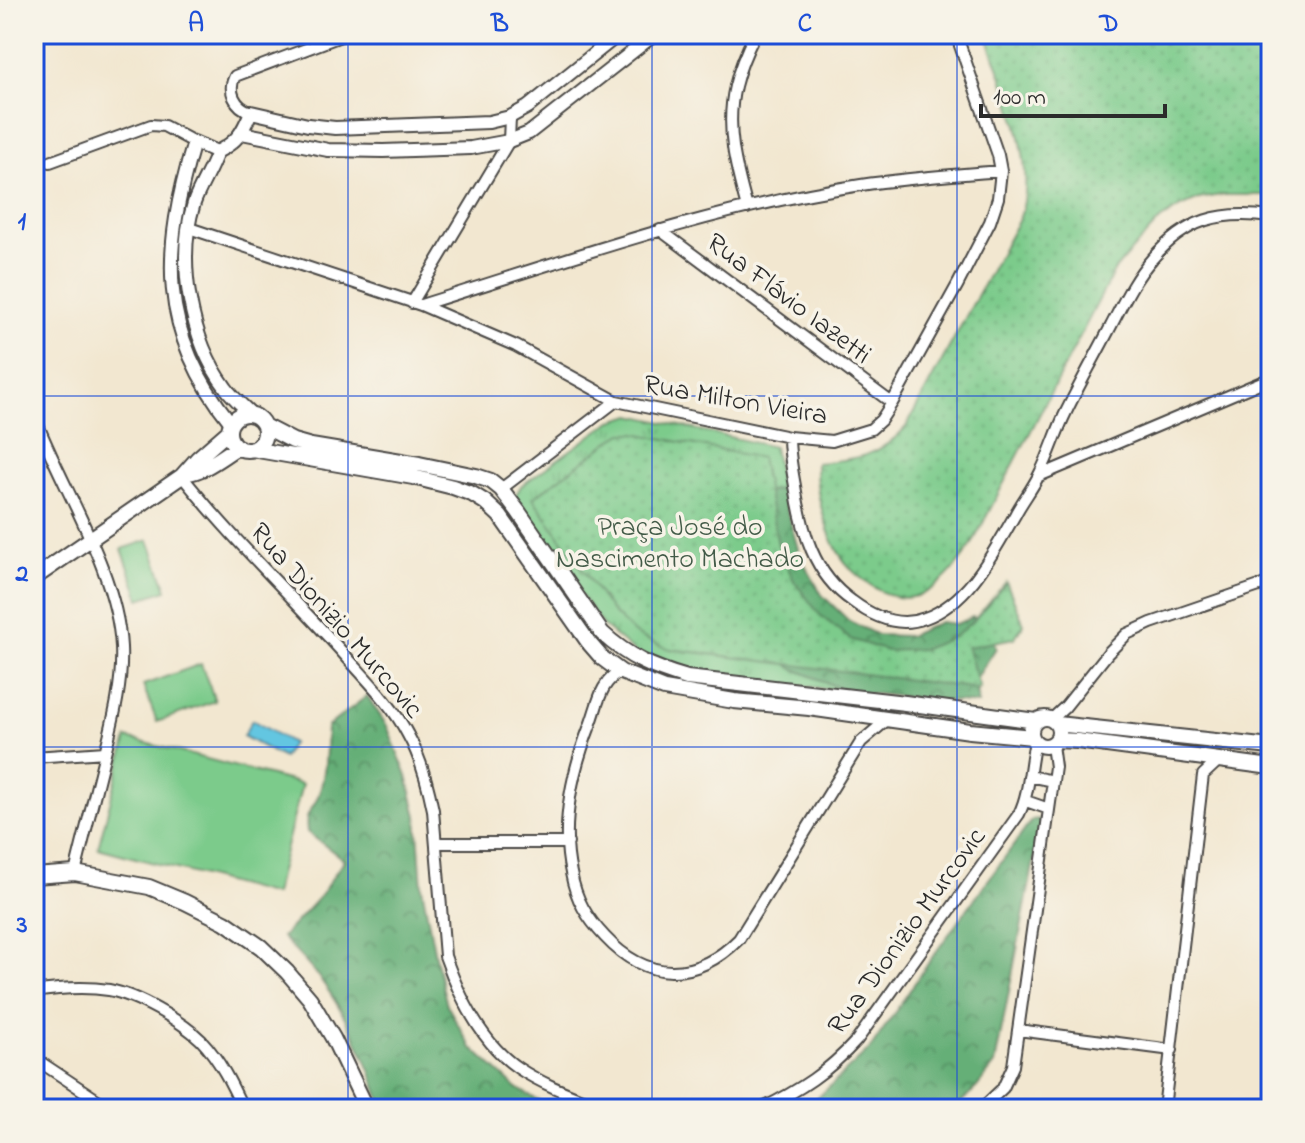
<svg xmlns="http://www.w3.org/2000/svg" width="1305" height="1143" font-family="'Indie Flower',sans-serif">
<defs>
<pattern id="grass-tufts" width="24" height="20" patternUnits="userSpaceOnUse" patternTransform="scale(2)"><rect width="24" height="20" fill="#7ccb8b"/><path d="M3 7l-1-3M5 7V3M7 7l1-3M15 17l-1-3M17 17v-4M19 17l1-3" fill="none" stroke="#6bae78"/></pattern>
<pattern id="forest-crowns" width="20" height="18" patternUnits="userSpaceOnUse" patternTransform="scale(2)"><rect width="20" height="18" fill="#65af77"/><path d="M2 6a3 3 0 1 1 6 0M12 15a3 3 0 1 1 6 0" fill="none" stroke="#538f62"/></pattern>
<pattern id="park-dots" width="8" height="8" patternUnits="userSpaceOnUse" patternTransform="scale(2)"><rect width="8" height="8" fill="#7ccb8b"/><path d="M2 2h.1M6 6h.1" fill="none" stroke="#6bae78" stroke-width="1.8" stroke-linecap="round"/></pattern>
</defs>
<rect width="100%" height="100%" fill="#f7f3e8"/>
<filter id="ink" filterUnits="userSpaceOnUse"><feTurbulence type="fractalNoise" baseFrequency=".0125" numOctaves="2"/><feDisplacementMap in="SourceGraphic" scale="16" xChannelSelector="R" yChannelSelector="G"/><feConvolveMatrix kernelMatrix="1 2 1 2 8 2 1 2 1" color-interpolation-filters="sRGB"/></filter>
<filter id="wash" filterUnits="userSpaceOnUse"><feTurbulence type="fractalNoise" baseFrequency=".006" numOctaves="4" result="noise"/><feDisplacementMap in="SourceGraphic" scale="32" xChannelSelector="R" yChannelSelector="G"/><feGaussianBlur stdDeviation="1.8" result="paint"/><feColorMatrix in="noise" values="0 0 0 0 0 0 0 0 0 0 0 0 0 0 0 0 0 1.4 0 .05"/><feComposite in="paint" operator="in"/></filter>
<g filter="url(#wash)">
<rect width="100%" height="100%" fill="#f2e7d0"/>
<path fill="url(#grass-tufts)" stroke="#547b5b" stroke-width="2" d="M632 415 774 447 781 489 764 492 846 691 695 673 660 666 637 654 603 626 513 500 521 486 572 449 612 421Z"/>
<path fill="url(#forest-crowns)" stroke="#486d51" stroke-width="2" d="M781 489 800 556 822 595 849 621 877 635 909 636 940 622 956 624 973 617 989 631 996 648 976 679 978 704 846 691 792 668 749 636 765 492Z
M367 696 387 726 407 776 417 816 422 887 436 961 447 1005 471 1047 515 1087 553 1109H383C373 1070 342 1005 316 974 305 961 293 949 282 937L320 896 344 860 307 832C304 807 315 811 320 791 326 770 326 748 327 727Z
M1042 819 995 1064 977 1087 954 1109H799L813 1102 870 1049 933 956 1032 820Z"/>
<path fill="url(#park-dots)" stroke="#547b5b" stroke-width="2" d="M986 34H1271V195H1221L1199 199 1179 208 1160 220 1124 259 1114 271 971 546C959 563 942 586 922 594 903 602 885 596 869 584 861 578 852 572 846 563 827 540 815 493 816 463 854 459 879 458 906 427L1020 217C1039 165 1004 84 986 34Z
M623 433H635L761 458 778 545 794 581 820 615 850 639 887 651 924 649 954 637 975 619 1006 582 1024 624 1014 638 967 647 980 689 670 649 658 645 635 634 612 612 533 498 610 441Z"/>
<path fill="#7ccb8b" stroke="#547b5b" stroke-width="2" d="M149 540 167 590 140 599 122 549Z
M201 664 215 701 157 722 143 685Z
M127 738 302 784 274 895 98 848Z"/>
<path fill="#63c6e1" stroke="#477886" stroke-width="2" d="M252 720 292 743 283 758 243 736Z"/>
</g>
<g filter="url(#ink)">
<g fill="none" stroke-linecap="round" stroke-linejoin="round">
<defs>
<path id="minor" d="M251 112C235 107 227 91 235 76L346 34
M50 162 151 125 164 126 194 142
M747 208C736 168 725 128 735 86 739 69 747 50 755 34
M189 228 421 305 516 346 616 401 789 437 832 441 871 429 881 420 892 403 958 284 990 222 998 198 1001 171 998 155 956 34
M660 230 892 403
M412 303 509 141 510 117
M421 305C566 260 710 208 861 185 907 178 954 175 1001 171
M34 415C61 487 117 570 121 647 123 686 112 724 103 761 94 798 84 836 75 873
M789 437C789 454 792 469 795 486 802 530 813 574 852 601 873 617 899 628 925 618 969 602 993 553 1015 515 1022 501 1033 488 1040 473 1050 454 1056 432 1066 412 1080 383 1096 355 1111 326 1123 303 1134 279 1152 259 1186 219 1220 210 1271 217
M182 476C232 539 290 594 343 653 366 679 393 705 408 735 421 758 428 785 433 810L445 956C459 996 481 1043 518 1068 545 1086 577 1097 607 1109
M1039 476 1271 378
M501 489 616 401
M621 672C601 680 598 704 591 723 573 769 560 824 571 873 576 900 587 918 605 937 646 981 695 983 739 939L861 742 888 719
M1052 719 1065 707 1108 653 1127 634 1151 623 1271 582
M34 757 105 752
M1029 776 1053 781
M1026 801 1049 809
M437 843H568
M34 992C59 988 84 986 109 990 137 995 180 1020 201 1040 220 1060 232 1085 243 1109
M1018 1030 1172 1050
M34 1058 111 1109
M761 1109C800 1090 828 1072 857 1040L1019 814C1030 792 1029 766 1035 742
M981 1109 1003 1088 1013 1066 1055 767 1052 745
M1164 1109 1203 775 1218 761"/>
<path id="tertiary" d="M242 133 328 150 383 151 471 148 509 141 529 133 655 34
M217 152C238 141 242 133 251 112L308 125 335 128 489 122 510 117 528 107 619 34
M217 152 194 142C162 250 157 331 231 423
M217 152C211 170 200 186 194 203 176 260 190 340 226 388 233 398 243 406 252 415"/>
<path id="secondary" d="M229 432a18 18 0 1 1 36 0a18 18 0 1 1-36 0Z
M264 426 293 441 311 446 419 464 476 476 491 481 501 489 518 511 602 633C629 658 653 668 687 678L905 703 1036 721
M252 449 413 477 453 487 472 494 485 502 500 516 589 643 602 658 621 672 664 689 734 701 809 708 970 731 1032 737
M187 473C206 471 222 456 238 447
M34 578 182 476 198 458 229 431
M1031 732a14 14 0 1 1 28 0a14 14 0 1 1-28 0Z
M1057 724 1271 747
M1057 740 1077 741 1271 767
M34 876 75 873 149 887 185 902 225 922 261 947 287 972 310 999 333 1038 367 1109"/>
</defs>
<use href="#minor" stroke="#494744" stroke-width="14"/>
<use href="#tertiary" stroke="#494744" stroke-width="16"/>
<use href="#secondary" stroke="#494744" stroke-width="18"/>
<use href="#minor" stroke="#fff" stroke-width="10"/>
<use href="#tertiary" stroke="#fff" stroke-width="12"/>
<use href="#secondary" stroke="#fff" stroke-width="14"/>
</g>
</g>
<path fill="none" stroke="#1d4ed8" stroke-width="2" stroke-opacity="0.55" d="M348 34V1109M652 34V1109M957 34V1109M34 396H1271M34 747H1271"/>
<g text-anchor="middle" stroke-width="7" stroke-linejoin="round" paint-order="stroke">
<g font-size="28" fill="#2b2b2b" stroke="#f7f3e8">
<text transform="translate(790 297) rotate(37)" y="10">Rua Flávio Iazetti</text>
<text transform="translate(736 398) rotate(10)" y="10">Rua Milton Vieira</text>
<text transform="translate(338 619) rotate(49)" y="10">Rua Dionizio Murcovic</text>
<text transform="translate(905 930) rotate(-54)" y="10">Rua Dionizio Murcovic</text>
</g>
<g font-size="28" fill="#435b48" stroke="#f7f3e8">
<text x="680" y="535">Praça José do<tspan x="680" dy="32">Nascimento Machado</tspan></text>
</g>
</g>
<rect width="1305" height="1143" fill="none" stroke="#f7f3e8" stroke-width="88"/>
<path d="M981 104v12h184v-12" fill="none" stroke="#2b2b2b" stroke-width="4"/>
<text x="993" y="104" font-size="24" fill="#2b2b2b" stroke="#f7f3e8" stroke-width="6" paint-order="stroke">100 m</text>
<rect x="44" y="44" width="1217" height="1055" fill="none" stroke="#1d4ed8" stroke-width="3"/>
<g font-size="26" text-anchor="middle" font-weight="bold" fill="#1d4ed8">
<text x="196" y="31">A</text>
<text x="500" y="31">B</text>
<text x="805" y="31">C</text>
<text x="1109" y="31">D</text>
<text x="22" y="229">1</text>
<text x="22" y="581">2</text>
<text x="22" y="932">3</text>
</g>
</svg>
